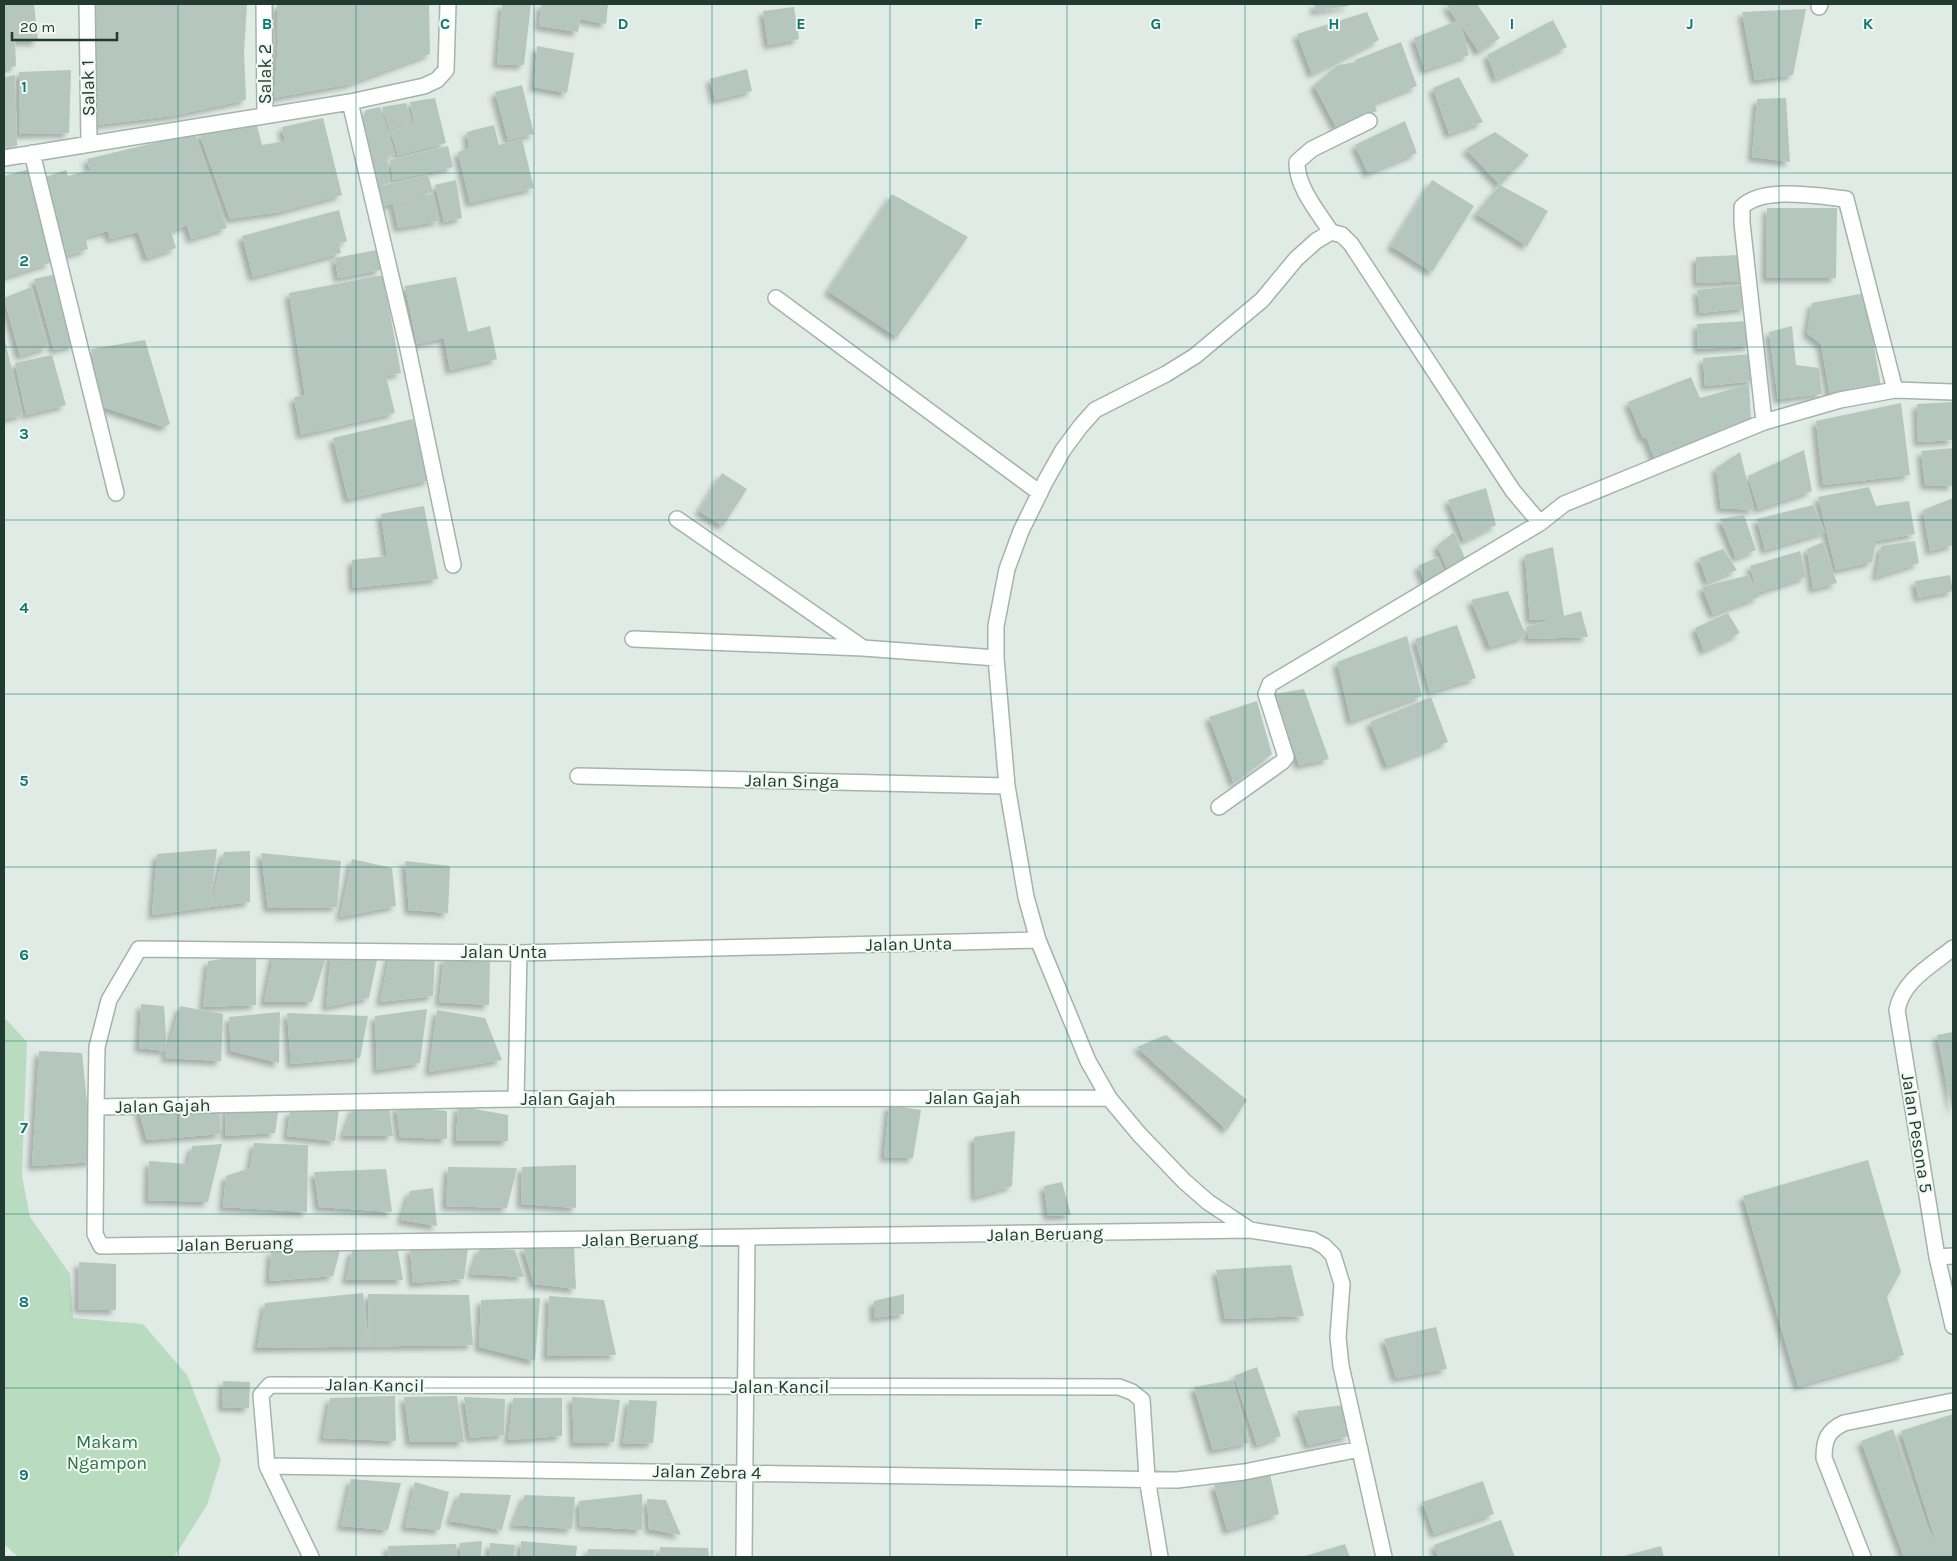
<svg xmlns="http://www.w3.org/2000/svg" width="1957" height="1561" font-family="Karla,sans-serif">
<defs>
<filter id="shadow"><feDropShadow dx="-4.5" dy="4.5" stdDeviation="2.5" flood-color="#0004"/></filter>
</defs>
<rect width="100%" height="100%" fill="#e0ebe6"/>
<path fill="#b9dcc1" d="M4 1017 27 1042 22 1176 30 1217 70 1274 73 1318 143 1324 187 1375 221 1460 207 1505 174 1557H18L4 1544Z"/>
<path fill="#b5c6bf" filter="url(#shadow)" d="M4 4H34L38 41H15L16 66 4 69Z
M95 4H247L244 52 246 100 171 116 96 125Z
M277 4H429L430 54 349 84 274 98 278 44Z
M502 4H531L524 65 497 64Z
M541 4H608L606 24 580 19 578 32 539 26Z
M1314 4H1348L1349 6 1315 11Z
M1446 4H1477L1500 38 1479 52 1461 25 1469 55 1425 70 1414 38 1457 21Z
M794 7 799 39 768 45 763 11Z
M1806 9 1793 75 1755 80 1742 12Z
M1367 12 1379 40 1312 74 1297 34Z
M1553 20 1567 47 1496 79 1487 55Z
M1401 42 1417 86 1374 103 1377 111 1336 127 1314 85 1338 65 1356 62 1355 60Z
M537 46 574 53 567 93 534 87Z
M747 69 752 91 715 100 710 79Z
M71 70 69 133 19 134V72Z
M15 75 17 146 4 148V77Z
M1459 77 1483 122 1449 134 1433 88Z
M522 85 534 134 508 140 495 92Z
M435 98 446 143 398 155 390 131 414 123 410 102Z
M1786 98 1790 162 1752 157 1757 99Z
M406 103 412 122 389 129 382 107Z
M380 107 395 154 387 156 390 183 376 186 361 122 366 110Z
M323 118 342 195 279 212 230 219 199 133 257 125 262 145 285 141 282 127Z
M1405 121 1417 153 1368 173 1355 145Z
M494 125 499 145 522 139 534 188 470 203 458 152 469 148 467 132Z
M1495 132 1529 155 1500 185 1548 211 1527 246 1476 214 1500 185 1466 149Z
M195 133 227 228 191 239 187 225 171 231 176 248 147 258 138 232 110 239 108 231 85 237 88 249 62 257 42 178 66 170 68 176 90 170 87 159Z
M448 146 453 167 393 180 390 160Z
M30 169 50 263 5 277 4 176Z
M428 175 433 192 381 207 376 187Z
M456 180 462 218 444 222 435 185Z
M1432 180 1474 206 1432 272 1391 246Z
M433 194 439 221 398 228 393 204Z
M892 194 968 237 897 337 828 291Z
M1767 208H1837L1836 278H1766Z
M339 210 347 241 339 244 341 253 253 277 242 236Z
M377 250 381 270 338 278 335 258Z
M1740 255 1748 281 1697 283 1696 257Z
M57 274 75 345 54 350 34 279Z
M383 275 401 373 386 376 395 413 301 435 294 397 305 395 289 293Z
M456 277 468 332 490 326 497 359 450 370 444 338 417 344 405 286Z
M1743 285 1746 308 1700 313 1697 290Z
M31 287 48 347 20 356 4 298Z
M1865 293 1881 387 1830 396 1821 344 1807 333 1812 303Z
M1748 321 1750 346 1698 349 1697 324Z
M1792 326 1796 365 1819 368 1822 394 1778 399 1769 332Z
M4 337 23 415 4 419Z
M145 340 170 424 164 427 103 407 91 349Z
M1751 354 1754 381 1705 386 1703 358Z
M52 355 66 405 26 415 15 363Z
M1691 377 1700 398 1749 384 1751 419 1713 432 1715 439 1656 462 1646 437 1643 438 1628 402Z
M1953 402V440L1918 442 1917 404Z
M1901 403 1910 475 1823 485 1816 421Z
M413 419 430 480 348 499 333 438Z
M1953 448V486L1925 485 1921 451Z
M1804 450 1812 491 1758 509 1748 476Z
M1740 452 1754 510 1721 508 1716 468Z
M722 473 747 489 723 526 699 511Z
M1869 487 1876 506 1909 501 1915 534 1876 541 1872 562 1836 570 1818 497Z
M1486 488 1496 525 1464 541 1448 500Z
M1953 498V545L1930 551 1923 510Z
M1813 505 1825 532 1765 550 1757 519Z
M424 506 438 579 353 588 352 560 387 556 381 514Z
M1744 515 1756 550 1736 558 1720 519Z
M1454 532 1467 563 1448 571 1437 546Z
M1915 541 1919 563 1876 577 1881 546Z
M1823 542 1837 583 1813 589 1807 549Z
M1553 547 1564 616 1581 611 1588 637 1529 639 1526 627 1553 619 1530 620 1525 555Z
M1723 549 1737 570 1707 582 1699 558Z
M1800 551 1806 577 1757 593 1750 566Z
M1438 557 1447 578 1426 585 1418 566Z
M1749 575 1759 597 1713 614 1702 587Z
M1950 575 1953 591 1918 598 1915 581Z
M1508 591 1526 636 1490 647 1471 600Z
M1728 613 1740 633 1704 651 1695 628Z
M1457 625 1476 678 1430 692 1415 639Z
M1407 636 1422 696 1351 721 1337 662Z
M1304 689 1329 759 1299 765 1275 694Z
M1431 697 1448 742 1387 766 1370 722Z
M1257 701 1272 754 1234 784 1209 717Z
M217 849 210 907 152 915 157 854Z
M250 851V902L210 907 224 852Z
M261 853 341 861 337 907 268 908Z
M352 859 392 868 396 906 340 917Z
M405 861 450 866 448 913 409 910Z
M274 953 325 960 312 1002H264Z
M331 953 377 960 369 998 326 1007Z
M390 953 435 954 433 996 380 1002Z
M256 954V1005L203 1007 208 961Z
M444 958 490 960 489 1005 439 1002Z
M141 1004 164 1006 167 1051 139 1048Z
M180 1006 223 1014 221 1061 165 1058Z
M427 1009 420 1063 377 1070 375 1016Z
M437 1010 485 1018 502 1060 429 1072Z
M280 1012 279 1063 231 1051 229 1017Z
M287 1013 368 1016 360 1058 291 1064Z
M1953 1032V1109H1952L1937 1035Z
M1166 1035 1247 1100 1227 1130 1137 1047Z
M39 1051 82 1053 93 1162 32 1166Z
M889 1105 921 1110 913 1158 884 1157Z
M279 1106 275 1133 225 1136 226 1107Z
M396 1106 447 1111V1139L400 1137Z
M458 1106 508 1115V1141H456Z
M219 1107 221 1134 147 1140 138 1108Z
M354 1107H389L393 1136H343Z
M339 1109 335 1141 287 1136 290 1111Z
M1015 1131 1012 1186 975 1197 974 1137Z
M254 1143 308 1145 307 1212 223 1207 226 1176 250 1168Z
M222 1144 208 1202 148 1200 149 1161 188 1164 192 1146Z
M1868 1160 1901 1272 1887 1297 1904 1355 1798 1386 1743 1196Z
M576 1165V1208L521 1204 522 1167Z
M448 1167 517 1168 507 1208 446 1206Z
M386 1169 392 1212 319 1207 314 1172Z
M1062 1182 1071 1215 1048 1216 1044 1186Z
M433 1188 437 1226 401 1220 410 1191Z
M523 1247H574L576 1289 534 1284Z
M410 1248H468L464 1279 413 1283Z
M480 1248 515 1250 524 1277 471 1274Z
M352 1250 398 1251 403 1280H346Z
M271 1251H340L333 1276 269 1281Z
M79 1262 116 1264V1310L78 1309Z
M1291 1265 1304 1316 1225 1319 1216 1270Z
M363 1293 369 1344 368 1294 469 1295 473 1345 257 1348 265 1303Z
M904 1294V1314L874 1318V1301Z
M549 1296 604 1300 616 1355 547 1356Z
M540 1298 535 1361 479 1347 481 1300Z
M1436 1327 1447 1369 1396 1378 1384 1339Z
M1257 1367 1281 1436 1257 1445 1234 1376Z
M1233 1380 1249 1443 1213 1450 1194 1387Z
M223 1381 250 1382 249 1408 222 1407Z
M395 1396 396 1441 323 1438 330 1398Z
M457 1396 464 1442H410L404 1397Z
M464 1397 505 1399 504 1435 470 1438Z
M572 1397 620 1400 614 1442 574 1443Z
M513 1398H562V1436L508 1440Z
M629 1400 657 1401 653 1443 623 1444Z
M1344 1405 1349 1436 1308 1445 1297 1411Z
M1953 1414V1557H1904L1861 1441 1893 1429 1927 1525 1937 1545 1901 1431Z
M1270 1474 1279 1514 1227 1530 1214 1485Z
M351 1479 401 1483 388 1530 341 1526Z
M1483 1481 1494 1514 1434 1534 1423 1502Z
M415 1482 449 1492 440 1530 405 1527Z
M460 1493 511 1495 502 1530 450 1521Z
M642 1494V1530L580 1526 579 1501Z
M525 1495 575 1497 572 1529 513 1525Z
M647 1499 666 1500 681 1535 649 1529Z
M1501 1520 1515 1557H1438L1434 1545Z
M482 1541 481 1557H460V1543Z
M521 1541 577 1546 576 1557H520Z
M490 1543 515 1545 514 1557H489Z
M456 1544V1557H387L388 1546Z
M1345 1544 1350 1557H1302Z
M1661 1546 1664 1557H1620Z
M660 1547 708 1548 709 1557H659Z
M588 1549 655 1550 654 1557H587Z"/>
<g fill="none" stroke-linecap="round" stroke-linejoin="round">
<defs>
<path id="street" d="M87 4 89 143
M264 4 265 114
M1819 7 1820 4
M350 102 408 349 453 565
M32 153 116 493
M4 158 350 102 424 86 437 80 446 70 448 4
M1331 232C1318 212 1296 186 1297 162L1312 149 1369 121
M776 298 1040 493
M1764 422 1742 223V207C1762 186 1818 196 1846 199L1895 390
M677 519 863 648
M633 639 863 648 996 658
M578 776 1007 786
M1219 807 1282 762 1286 757 1266 694 1270 684 1540 523
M1953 948C1931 966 1903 980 1897 1010L1937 1257 1953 1326
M1109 1098 516 1099 96 1107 95 1234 101 1246 1250 1230
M516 1099 519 953
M96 1107 97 1047 109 1000 139 949 519 953 1038 940
M1937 1257 1953 1256
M267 1466 1177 1480 1244 1472 1360 1449
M311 1557 267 1466 261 1395 270 1385 1119 1387 1132 1392 1142 1400 1147 1478 1160 1557
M744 1557 747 1238
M1384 1557 1341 1366 1338 1337 1342 1284 1333 1255 1324 1246 1313 1240 1250 1230 1208 1202 1184 1181 1139 1134 1109 1098 1088 1061 1038 940 1026 897 1007 786 996 658V626L1007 569 1021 531 1045 482 1063 450 1080 427 1095 410 1166 374 1195 356 1262 300 1296 259 1316 241 1331 232 1342 235 1351 244 1513 491 1540 523 1564 504 1764 422 1840 400 1895 390 1953 392
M1863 1557 1824 1458C1824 1440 1827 1431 1844 1423L1953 1401"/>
</defs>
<use href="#street" stroke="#a3b3ad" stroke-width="18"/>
<use href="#street" stroke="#fff" stroke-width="15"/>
</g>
<path fill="none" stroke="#0f766e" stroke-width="1" stroke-opacity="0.55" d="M178 4V1557M356 4V1557M534 4V1557M712 4V1557M890 4V1557M1067 4V1557M1245 4V1557M1423 4V1557M1601 4V1557M1779 4V1557M4 173H1953M4 347H1953M4 520H1953M4 694H1953M4 867H1953M4 1041H1953M4 1214H1953M4 1388H1953"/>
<g text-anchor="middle" stroke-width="4" stroke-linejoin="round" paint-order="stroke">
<g font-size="18" fill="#213b33" stroke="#f0f8f4">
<text transform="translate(265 74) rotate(-90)" y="6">Salak 2</text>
<text transform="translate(88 88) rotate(-91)" y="6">Salak 1</text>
<text transform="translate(792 781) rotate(1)" y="6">Jalan Singa</text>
<text transform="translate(909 944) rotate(-1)" y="6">Jalan Unta</text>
<text x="504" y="958">Jalan Unta</text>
<text x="973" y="1104">Jalan Gajah</text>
<text x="568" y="1105">Jalan Gajah</text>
<text transform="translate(163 1106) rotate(-1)" y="6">Jalan Gajah</text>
<text transform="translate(1917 1133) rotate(81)" y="6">Jalan Pesona 5</text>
<text transform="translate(1045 1234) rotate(-1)" y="6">Jalan Beruang</text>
<text transform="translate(640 1239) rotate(-1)" y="6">Jalan Beruang</text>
<text transform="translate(235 1244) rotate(-1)" y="6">Jalan Beruang</text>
<text transform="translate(375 1385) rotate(1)" y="6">Jalan Kancil</text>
<text x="780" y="1393">Jalan Kancil</text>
<text transform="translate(707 1472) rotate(1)" y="6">Jalan Zebra 4</text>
</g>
<g font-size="18" fill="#2b7244" stroke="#f0f8f4">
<text x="107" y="1448">Makam<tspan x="107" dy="21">Ngampon</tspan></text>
</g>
</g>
<g font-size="16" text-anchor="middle" font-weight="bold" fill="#0f766e" stroke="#f0f8f4" stroke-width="4" stroke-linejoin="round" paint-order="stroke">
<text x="267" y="29">B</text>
<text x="445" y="29">C</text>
<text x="623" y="29">D</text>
<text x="801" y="29">E</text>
<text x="978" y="29">F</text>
<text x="1156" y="29">G</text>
<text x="1334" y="29">H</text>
<text x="1512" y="29">I</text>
<text x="1690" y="29">J</text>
<text x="1868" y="29">K</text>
<text x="24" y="92">1</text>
<text x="24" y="266">2</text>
<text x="24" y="439">3</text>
<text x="24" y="613">4</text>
<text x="24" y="786">5</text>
<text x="24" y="960">6</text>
<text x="24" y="1133">7</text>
<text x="24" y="1307">8</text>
<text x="24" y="1480">9</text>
</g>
<rect width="1957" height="1561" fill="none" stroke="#213b33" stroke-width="10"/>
<path d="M12 32v8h105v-8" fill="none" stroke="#213b33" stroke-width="2.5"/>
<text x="20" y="32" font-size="15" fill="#213b33" stroke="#f0f8f4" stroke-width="4" paint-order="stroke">20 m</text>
</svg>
